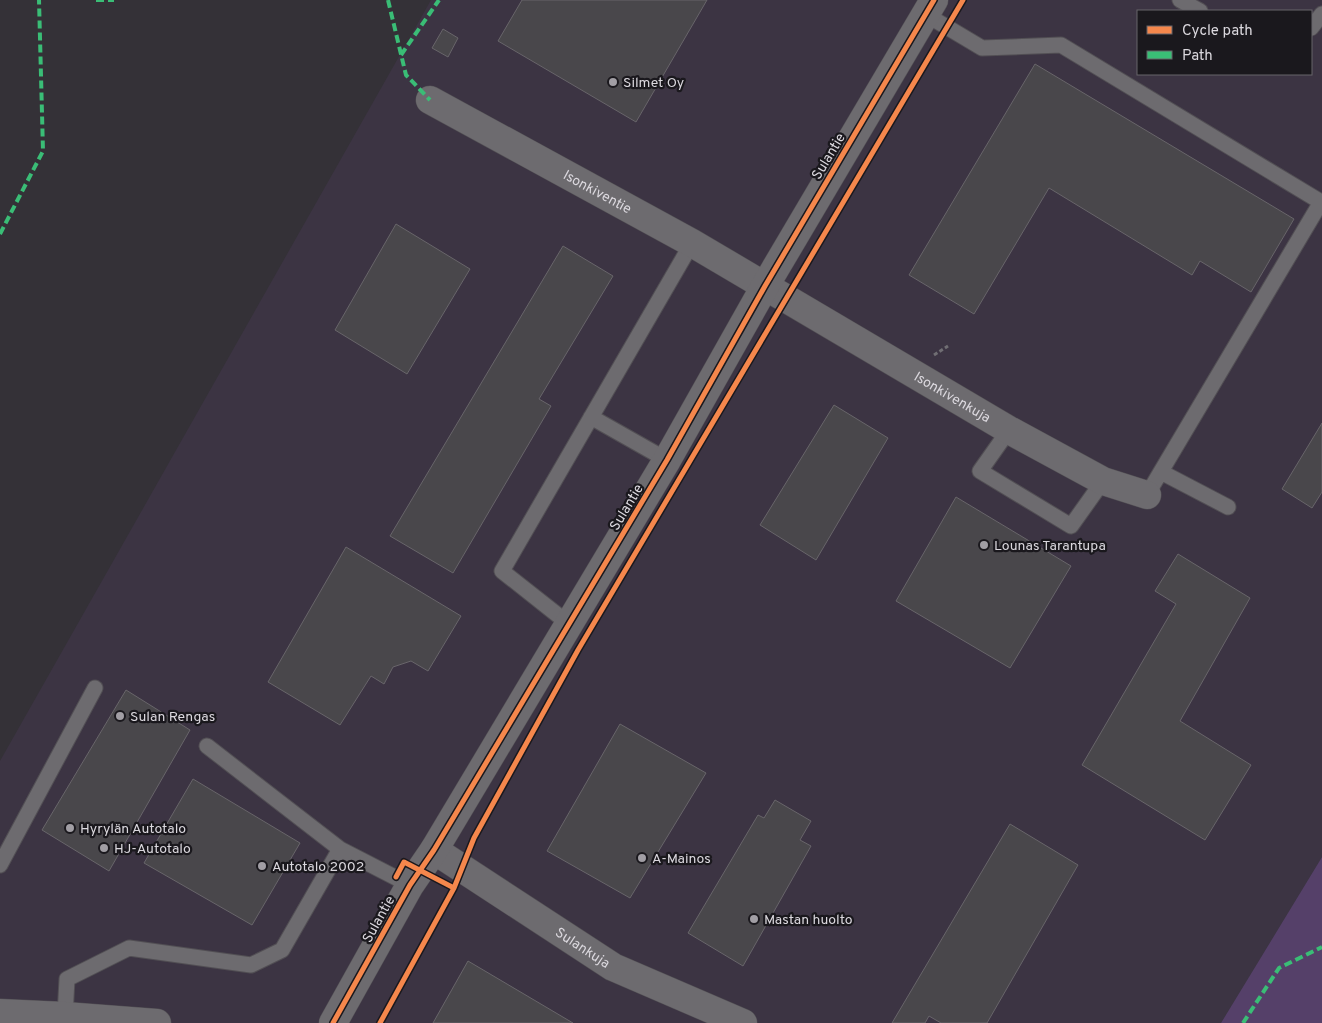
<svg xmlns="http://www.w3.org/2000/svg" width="1322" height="1023" font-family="Overpass,sans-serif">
<rect width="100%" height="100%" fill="#343137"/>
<path fill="#3c3443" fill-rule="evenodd" d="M431 0H1322V857L1221 1023H0V761ZM1138 11H1311V74H1138Z"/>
<path fill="#554069" d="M1322 857V1023H1221Z"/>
<path fill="#49474b" stroke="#68656a" d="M522 0H707L636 122 498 41Z
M443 29 458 38 448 57 432 48Z
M1035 64 1294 219 1251 292 1200 261 1192 275 1049 188 974 314 909 275Z
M396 224 470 269 407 374 335 330Z
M563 246 613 276 539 399 551 406 453 573 390 536Z
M834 405 888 438 816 560 760 525Z
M1322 423V492L1312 508 1282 489Z
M956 497 1071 566 1010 668 896 601Z
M346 547 461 616 428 671 411 661 393 667 384 684 371 676 340 725 268 682Z
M1178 554 1250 598 1180 721 1251 765 1205 840 1082 765 1176 604 1155 591Z
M126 690 190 730 109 871 42 830Z
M620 724 706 773 630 898 547 851Z
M193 779 300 843 252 925 144 863Z
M775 800 811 821 800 840 811 846 743 966 688 933 758 815 764 818Z
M1010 824 1078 865 987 1023H941L929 1016 925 1023H892Z
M468 961 573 1023H433Z"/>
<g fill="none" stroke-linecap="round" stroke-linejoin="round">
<defs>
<path id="lane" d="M1180 0 1200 11
M925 14 982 48 1061 45 1321 202 1147 495
M1311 28 1322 14
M591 417 667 460
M1009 430 980 471 1071 526 1103 481
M1161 472 1228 507
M569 624 502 571 692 243
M207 746 340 849
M0 865 95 688
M65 1016 67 979 129 948 251 965 282 950 340 849 410 885"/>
<g id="street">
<path id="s1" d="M430 100 692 243 1009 430 1103 481 1147 495"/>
<path id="s2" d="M434 850 613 967 743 1023"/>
<path d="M0 1013 65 1016 157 1023"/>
<path d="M333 1023 410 885 434 850 667 460 765 286 934 0"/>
</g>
</defs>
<use href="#lane" stroke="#524f54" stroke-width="17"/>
<use href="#street" stroke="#524f54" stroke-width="29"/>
<path stroke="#706e73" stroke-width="3" stroke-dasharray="4 2.5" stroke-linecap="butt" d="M934 355 948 346"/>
<use href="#lane" stroke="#6d6b6f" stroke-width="15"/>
<use href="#street" stroke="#6d6b6f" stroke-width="28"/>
<path stroke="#3abd76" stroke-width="4" stroke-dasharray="8 4" stroke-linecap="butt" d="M96 0H114
M388 0 406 75 430 100
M401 55 439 0
M0 234 43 151 39 0
M1243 1023 1279 968 1322 947"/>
<defs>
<path id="cycleway" d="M396 877 404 862 454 888
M333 1023 410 885 434 850 667 460 765 286 934 0
M380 1023 454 888 474 838 578 650 963 0"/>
</defs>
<use href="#cycleway" stroke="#1a181d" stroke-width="8"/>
<use href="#cycleway" stroke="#f5874c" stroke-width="5"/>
</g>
<g fill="#a19ea4" stroke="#1a181d" stroke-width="2">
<circle cx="613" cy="82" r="5"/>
<circle cx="984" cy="545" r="5"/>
<circle cx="120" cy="716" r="5"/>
<circle cx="70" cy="828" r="5"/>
<circle cx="104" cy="848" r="5"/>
<circle cx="642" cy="858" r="5"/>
<circle cx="262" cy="866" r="5"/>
<circle cx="754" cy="919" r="5"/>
</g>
<g text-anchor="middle" stroke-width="4.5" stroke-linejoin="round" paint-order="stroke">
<g font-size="14" fill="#dbd8de" stroke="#1a181d" text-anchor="start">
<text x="623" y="87">Silmet Oy</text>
<text x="994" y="550">Lounas Tarantupa</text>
<text x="130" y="721">Sulan Rengas</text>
<text x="80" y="833">Hyrylän Autotalo</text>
<text x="114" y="853">HJ-Autotalo</text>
<text x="652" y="863">A-Mainos</text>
<text x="272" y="871">Autotalo 2002</text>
<text x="764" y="924">Mastan huolto</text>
</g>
<g font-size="14" fill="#dbd8de" stroke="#1a181d">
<text transform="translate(828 156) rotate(-59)" y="5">Sulantie</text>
<text dy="5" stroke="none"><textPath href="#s1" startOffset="191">Isonkiventie</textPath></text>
<text dy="5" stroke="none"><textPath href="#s1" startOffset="601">Isonkivenkuja</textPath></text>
<text transform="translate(626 507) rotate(-59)" y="5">Sulantie</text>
<text transform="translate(378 919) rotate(-61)" y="5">Sulantie</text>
<text dy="5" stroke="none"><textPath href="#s2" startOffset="178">Sulankuja</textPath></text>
</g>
</g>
<rect x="1137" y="10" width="175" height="65" fill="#1a181d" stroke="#67656a"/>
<rect x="1147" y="26" width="25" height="8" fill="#f5874c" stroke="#67656a"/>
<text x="1182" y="35" font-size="15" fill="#dbd8de">Cycle path</text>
<rect x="1147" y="51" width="25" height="8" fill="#3abd76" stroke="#67656a"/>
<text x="1182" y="60" font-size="15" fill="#dbd8de">Path</text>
</svg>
